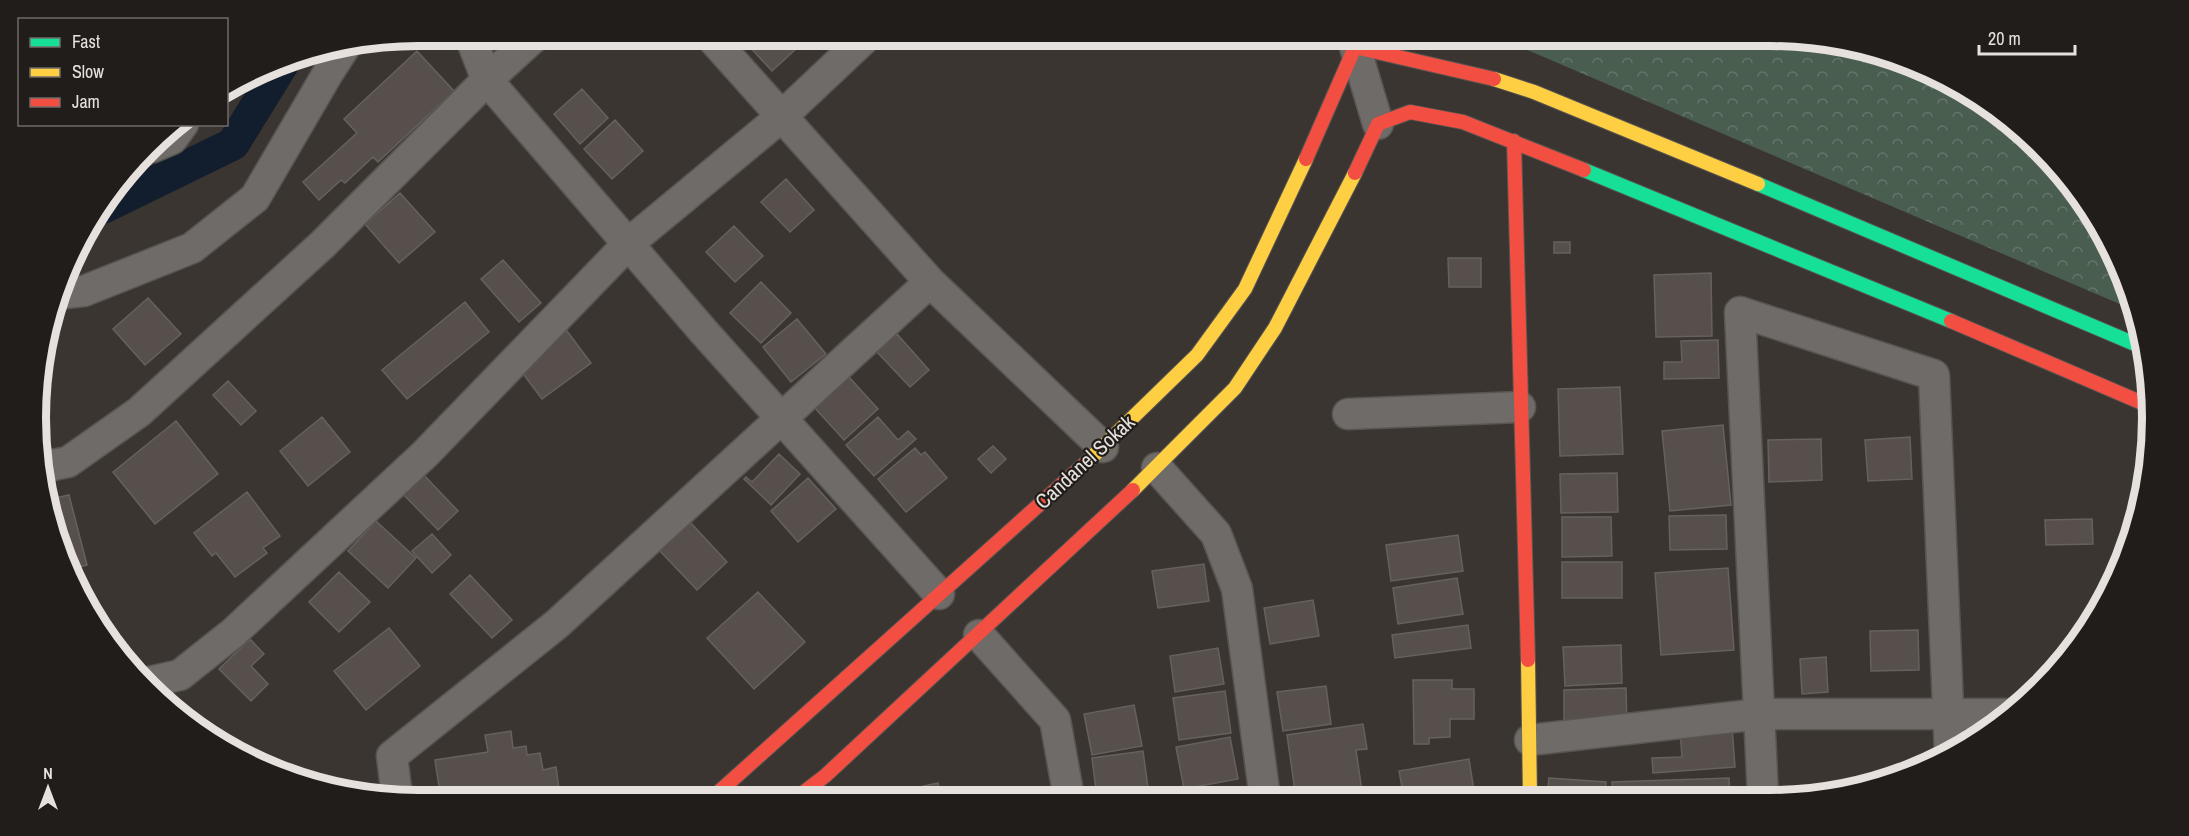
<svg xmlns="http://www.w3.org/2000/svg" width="2189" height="836" font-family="'Archivo Narrow',sans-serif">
<defs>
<pattern id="park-crowns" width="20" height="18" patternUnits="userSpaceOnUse" patternTransform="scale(1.5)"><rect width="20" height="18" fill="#4a5e50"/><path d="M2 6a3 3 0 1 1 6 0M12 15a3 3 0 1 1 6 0" fill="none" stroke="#647569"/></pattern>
</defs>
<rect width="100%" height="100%" fill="#3a3530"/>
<path fill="url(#park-crowns)" d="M1495 36H1771L1870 49 2004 115 2102 227 2129 308Z"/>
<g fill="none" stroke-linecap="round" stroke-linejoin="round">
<path stroke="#121d2e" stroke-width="33" d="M104 207 233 144 283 63"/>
</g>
<path fill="#574f4c" stroke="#66615e" stroke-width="1.5" d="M756 36H810L772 71 747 44Z
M417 51 454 91 378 162 373 157 345 183 341 180 319 200 303 182 357 133 344 119Z
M582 89 608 118 580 144 554 114Z
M615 120 643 151 612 179 584 149Z
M786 179 814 210 790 232 761 202Z
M400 193 435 232 399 263 365 224Z
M734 226 763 256 735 282 706 252Z
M1554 242H1570V253H1554Z
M1448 258H1481V287H1449Z
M503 260 541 303 519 322 481 279Z
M1711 273 1712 336 1656 337 1654 275Z
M761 282 791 313 761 343 730 313Z
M148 298 181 334 145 365 113 329Z
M465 302 489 332 407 399 382 370Z
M797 319 826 354 791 382 763 347Z
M567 331 591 363 542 399 518 367Z
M897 334 929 370 910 387 877 352Z
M1718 340 1719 378 1664 379V362H1682L1681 341Z
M849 377 878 409 844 440 814 407Z
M228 381 256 411 241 425 213 395Z
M1620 387 1623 454 1560 456 1558 389Z
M322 417 350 452 308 486 280 451Z
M878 417 898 440 908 431 916 439 874 476 846 445Z
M176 421 218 474 155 524 113 472Z
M1723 425 1731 505 1670 511 1662 431Z
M1910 437 1912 479 1868 481 1865 440Z
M1821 439 1822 480 1769 482 1768 440Z
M993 446 1006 459 991 473 978 459Z
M915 448 921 455 925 452 947 478 906 512 878 479Z
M779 454 800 474 771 505 744 479 746 477 752 482Z
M421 472 458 511 438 530 401 492Z
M1617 473 1618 512 1561 513 1560 474Z
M808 478 836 509 798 542 771 511Z
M247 492 280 536 263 548 267 553 235 577 216 553 212 556 194 533Z
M69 495 87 565 75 568 46 500Z
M1726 515 1727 549 1670 550 1669 516Z
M1562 517H1611L1612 556 1562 557Z
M2092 519 2093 544 2046 545 2045 520Z
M376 521 416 558 388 588 348 551Z
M690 522 727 562 697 590 659 550Z
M432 534 451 555 432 573 412 551Z
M1458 535 1463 571 1391 581 1386 545Z
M1562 562H1622V598H1562Z
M1204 564 1209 601 1158 608 1152 571Z
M1728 568 1734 650 1661 655 1655 573Z
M339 572 370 602 339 632 309 602Z
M470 575 512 620 492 638 450 594Z
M1457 578 1463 614 1398 624 1393 588Z
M758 592 805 642 754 689 707 638Z
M1313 600 1319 636 1270 644 1264 608Z
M1468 625 1471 648 1395 658 1392 635Z
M389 628 420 666 366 710 334 671Z
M1918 630 1919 670 1871 671 1870 631Z
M250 639 264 654 251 666 268 684 251 701 219 669Z
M1621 645 1622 683 1565 686 1563 647Z
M1218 648 1224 684 1175 692 1170 656Z
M1826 657 1828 692 1802 694 1800 659Z
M1413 680H1452V689H1474V719H1450V737L1429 738V744H1414Z
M1326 686 1331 724 1283 731 1277 692Z
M1626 688 1627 727 1564 729V690Z
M1225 691 1231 733 1179 740 1173 698Z
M1134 705 1142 746 1092 755 1084 714Z
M1363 724 1367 749 1356 750 1363 798H1296L1287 735Z
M1732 726 1735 767 1653 773 1652 758 1682 757 1680 730Z
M511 731 513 748 526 746 527 755 540 753 543 770 556 767 560 796 534 800H441L435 760 488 752 485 735Z
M1230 737 1238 779 1184 789 1176 747Z
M1143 751 1149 795 1125 798H1097L1092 758Z
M1469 759 1475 797 1404 798 1399 771Z
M1549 778 1606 782 1605 797H1547Z
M1729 778 1730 797H1613L1612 782Z
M938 783 942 799H902L901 795 920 791 919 787Z"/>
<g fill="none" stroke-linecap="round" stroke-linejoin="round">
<defs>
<path id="street" d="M470 36 487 80 704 332 939 594
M1360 36 1355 47 1378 124
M153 147 172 139 183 124
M930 282 1103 447
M65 293 84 291 192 248 255 198 328 73 344 48
M1348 414 1520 407
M43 467 68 462 139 412 323 244 487 80 535 36
M1157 468 1216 534 1237 589 1265 798
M979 635 1055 720 1069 798
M149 682 180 675 233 633 425 454 629 243 781 117 867 36
M1530 740 1760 714H2010
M397 797 392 756 557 624 930 282 710 36
M1763 797 1740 312 1934 375 1950 754"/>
<path id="fast" d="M1584 170 1951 321
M1758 184 2142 347"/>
<path id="slow" d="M1494 79 1534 92 1758 184
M1089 460 1197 355 1245 289 1306 159
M1133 490 1235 388 1275 328 1355 173
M1528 660 1530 797"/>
<path id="jam" d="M1514 141 1528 660
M1306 159 1355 47 1494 79
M1355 173 1378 124 1410 112 1463 122 1584 170
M1951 321 2147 405
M711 799 1089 460
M795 799 825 776 1133 490"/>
</defs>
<use href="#street" stroke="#585450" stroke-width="33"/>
<use href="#fast" stroke="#585450" stroke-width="16"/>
<use href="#slow" stroke="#585450" stroke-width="16"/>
<use href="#jam" stroke="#585450" stroke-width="16"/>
<use href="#street" stroke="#6f6b68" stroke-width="30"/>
<use href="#fast" stroke="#16e098" stroke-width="14"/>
<use href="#slow" stroke="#ffcf43" stroke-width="14"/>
<use href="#jam" stroke="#f24e42" stroke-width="14"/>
</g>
<g text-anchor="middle" stroke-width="4.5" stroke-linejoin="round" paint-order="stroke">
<g font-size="21" fill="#e6e1dc" stroke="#211d1a">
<text transform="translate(1085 462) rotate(-43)" y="7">Candanel Sokak</text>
</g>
</g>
<path d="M0 0H2189V836H0ZM418 46H1770A372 372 0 0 1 2142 418V418A372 372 0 0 1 1770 790H418A372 372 0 0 1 46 418V418A372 372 0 0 1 418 46Z" fill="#211d1a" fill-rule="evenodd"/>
<path fill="none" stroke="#e6e1dc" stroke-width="8" d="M418 46H1770A372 372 0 0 1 2142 418V418A372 372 0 0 1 1770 790H418A372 372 0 0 1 46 418V418A372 372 0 0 1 418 46Z"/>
<rect x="18" y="18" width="210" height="108" fill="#211d1a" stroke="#706b68" stroke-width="1.5"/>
<rect x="30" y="38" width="30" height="9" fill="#16e098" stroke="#706b68" stroke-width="1.5"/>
<text x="72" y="48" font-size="18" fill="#e6e1dc">Fast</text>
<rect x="30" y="68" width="30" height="9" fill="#ffcf43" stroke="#706b68" stroke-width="1.5"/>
<text x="72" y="78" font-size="18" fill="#e6e1dc">Slow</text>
<rect x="30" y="98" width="30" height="9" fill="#f24e42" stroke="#706b68" stroke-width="1.5"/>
<text x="72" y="108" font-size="18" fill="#e6e1dc">Jam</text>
<g transform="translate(48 788)" stroke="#211d1a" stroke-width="4.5" paint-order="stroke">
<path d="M0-4.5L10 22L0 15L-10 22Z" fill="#e6e1dc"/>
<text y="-9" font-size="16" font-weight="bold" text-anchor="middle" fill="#e6e1dc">N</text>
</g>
<path d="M1979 45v9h96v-9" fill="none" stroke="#e6e1dc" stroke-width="3"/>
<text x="1988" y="45" font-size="18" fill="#e6e1dc" stroke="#211d1a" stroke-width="4.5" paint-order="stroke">20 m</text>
</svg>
